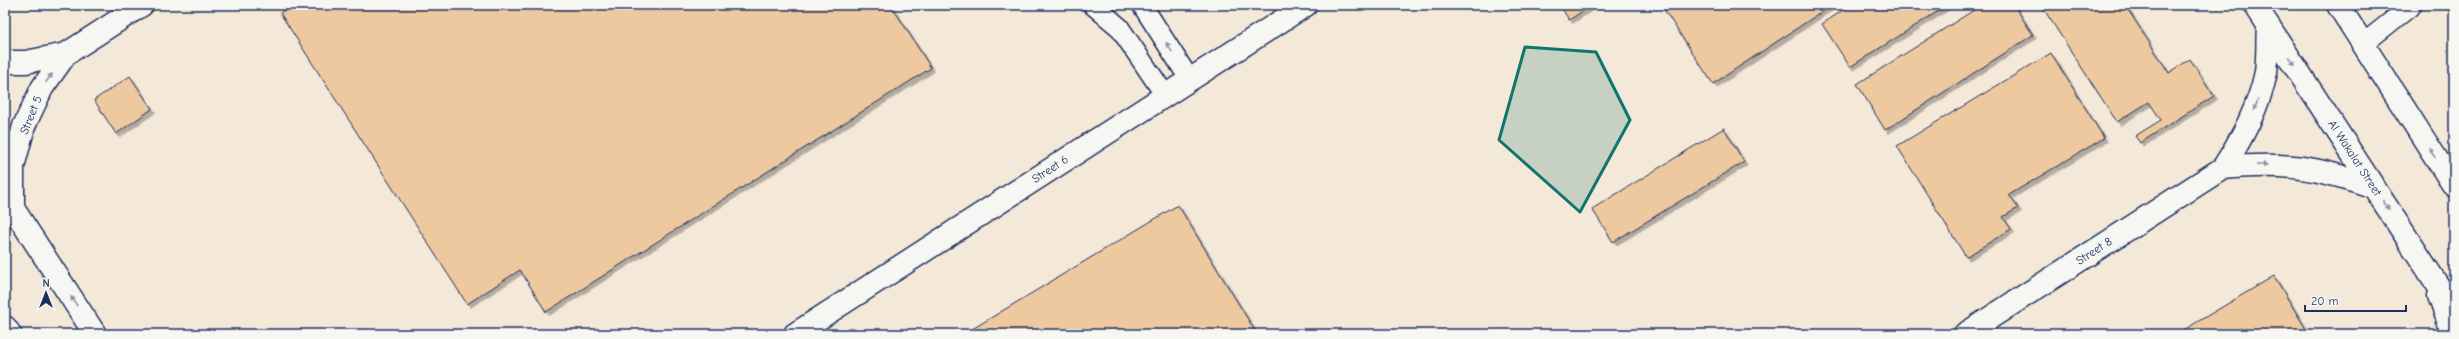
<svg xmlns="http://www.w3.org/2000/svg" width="2459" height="339" font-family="'Comic Neue',sans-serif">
<defs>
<filter id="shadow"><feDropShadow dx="3.5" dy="3.5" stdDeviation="0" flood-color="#0004"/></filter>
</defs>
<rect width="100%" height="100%" fill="#f6f6f2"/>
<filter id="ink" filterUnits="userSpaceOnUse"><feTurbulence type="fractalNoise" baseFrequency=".025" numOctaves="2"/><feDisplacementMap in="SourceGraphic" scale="8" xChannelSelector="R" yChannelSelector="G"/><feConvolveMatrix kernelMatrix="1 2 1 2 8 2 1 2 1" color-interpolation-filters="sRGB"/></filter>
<g filter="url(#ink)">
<path fill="#f4e8d9" d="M5 5H2454V334H5Z"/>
<path fill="#eec99f" stroke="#1b2f5e" filter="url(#shadow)" d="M292 5H891L931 68 546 312 520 270 467 304 280 13Z
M1560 5H1592L1569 20Z
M1661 5H1832L1713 84Z
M1851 5H1948L1850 67 1822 24Z
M1982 5H2014L2033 35 1885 130 1857 84Z
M2041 5H2125L2169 73 2190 59 2214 96 2140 143 2135 136 2161 120 2149 102 2117 122Z
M2051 53 2104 138 2009 195 2018 208 2003 217 2011 229 1966 257 1897 146Z
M130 76 152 109 116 134 94 100Z
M1724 128 1744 162 1613 242 1592 209Z
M1178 205 1257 334H964Z
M2274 276 2309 334H2177Z"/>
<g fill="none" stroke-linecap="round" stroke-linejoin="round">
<defs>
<path id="service" d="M1093 5 1119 27 1165 95
M1142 5 1190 80
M2363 44 2412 5"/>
<path id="minor" d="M2255 5 2454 310
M2338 5 2454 186
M5 62H26L66 54
M2223 168C2284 162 2317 167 2374 187
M5 196 95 334
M13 208V167L24 126 42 88 66 54 142 5
M2439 296 2453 334
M5 327 10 334
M795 334 1306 5
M1965 334 2223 168C2242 138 2259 107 2266 72 2268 57 2267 40 2268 25"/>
</defs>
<use href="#service" stroke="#1b2f5e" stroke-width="22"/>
<use href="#minor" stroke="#1b2f5e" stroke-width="25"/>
<use href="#service" stroke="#f6f6f2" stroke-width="19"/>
<use href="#minor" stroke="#f6f6f2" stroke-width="22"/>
</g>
<defs><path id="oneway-solid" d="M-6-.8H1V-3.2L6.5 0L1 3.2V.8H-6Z"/></defs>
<g fill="#8892a8">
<use href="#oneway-solid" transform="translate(1169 47) rotate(-122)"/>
<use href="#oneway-solid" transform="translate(2292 61) rotate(57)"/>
<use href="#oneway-solid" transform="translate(49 78) rotate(-54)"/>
<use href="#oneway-solid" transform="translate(2256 105) rotate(109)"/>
<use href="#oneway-solid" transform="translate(2433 153) rotate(-123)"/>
<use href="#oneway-solid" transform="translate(2262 165)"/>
<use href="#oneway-solid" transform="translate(2386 205) rotate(57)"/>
<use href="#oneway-solid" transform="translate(74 301) rotate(-123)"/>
</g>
</g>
<path fill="#0f766e" fill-opacity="0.2" stroke="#0f766e" stroke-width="3" stroke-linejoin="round" d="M1525 47 1596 52 1630 120 1580 212 1499 140Z"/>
<g text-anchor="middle" stroke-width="4" stroke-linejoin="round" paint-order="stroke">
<g font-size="12" fill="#1b2f5e" stroke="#f6f6f2">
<text transform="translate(31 115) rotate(-68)" y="4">Street 5</text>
<text transform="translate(2355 158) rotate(57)" y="4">Al Wakalat Street</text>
<text transform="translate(1050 169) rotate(-33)" y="4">Street 6</text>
<text transform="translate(2094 251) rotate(-33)" y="4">Street 8</text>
</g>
</g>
<rect width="2459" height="339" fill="none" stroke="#f6f6f2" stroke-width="20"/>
<rect x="10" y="10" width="2439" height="319" fill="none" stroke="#1b2f5e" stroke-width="1.5" filter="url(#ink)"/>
<g transform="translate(46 293)" stroke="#f6f6f2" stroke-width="3" paint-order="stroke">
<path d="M0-3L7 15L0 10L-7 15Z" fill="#1b2f5e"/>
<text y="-6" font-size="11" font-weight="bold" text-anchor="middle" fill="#1b2f5e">N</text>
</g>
<path d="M2305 305v6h101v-6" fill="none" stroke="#1b2f5e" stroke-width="2"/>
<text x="2311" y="305" font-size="12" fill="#1b2f5e" stroke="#f6f6f2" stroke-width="3" paint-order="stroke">20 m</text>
</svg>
